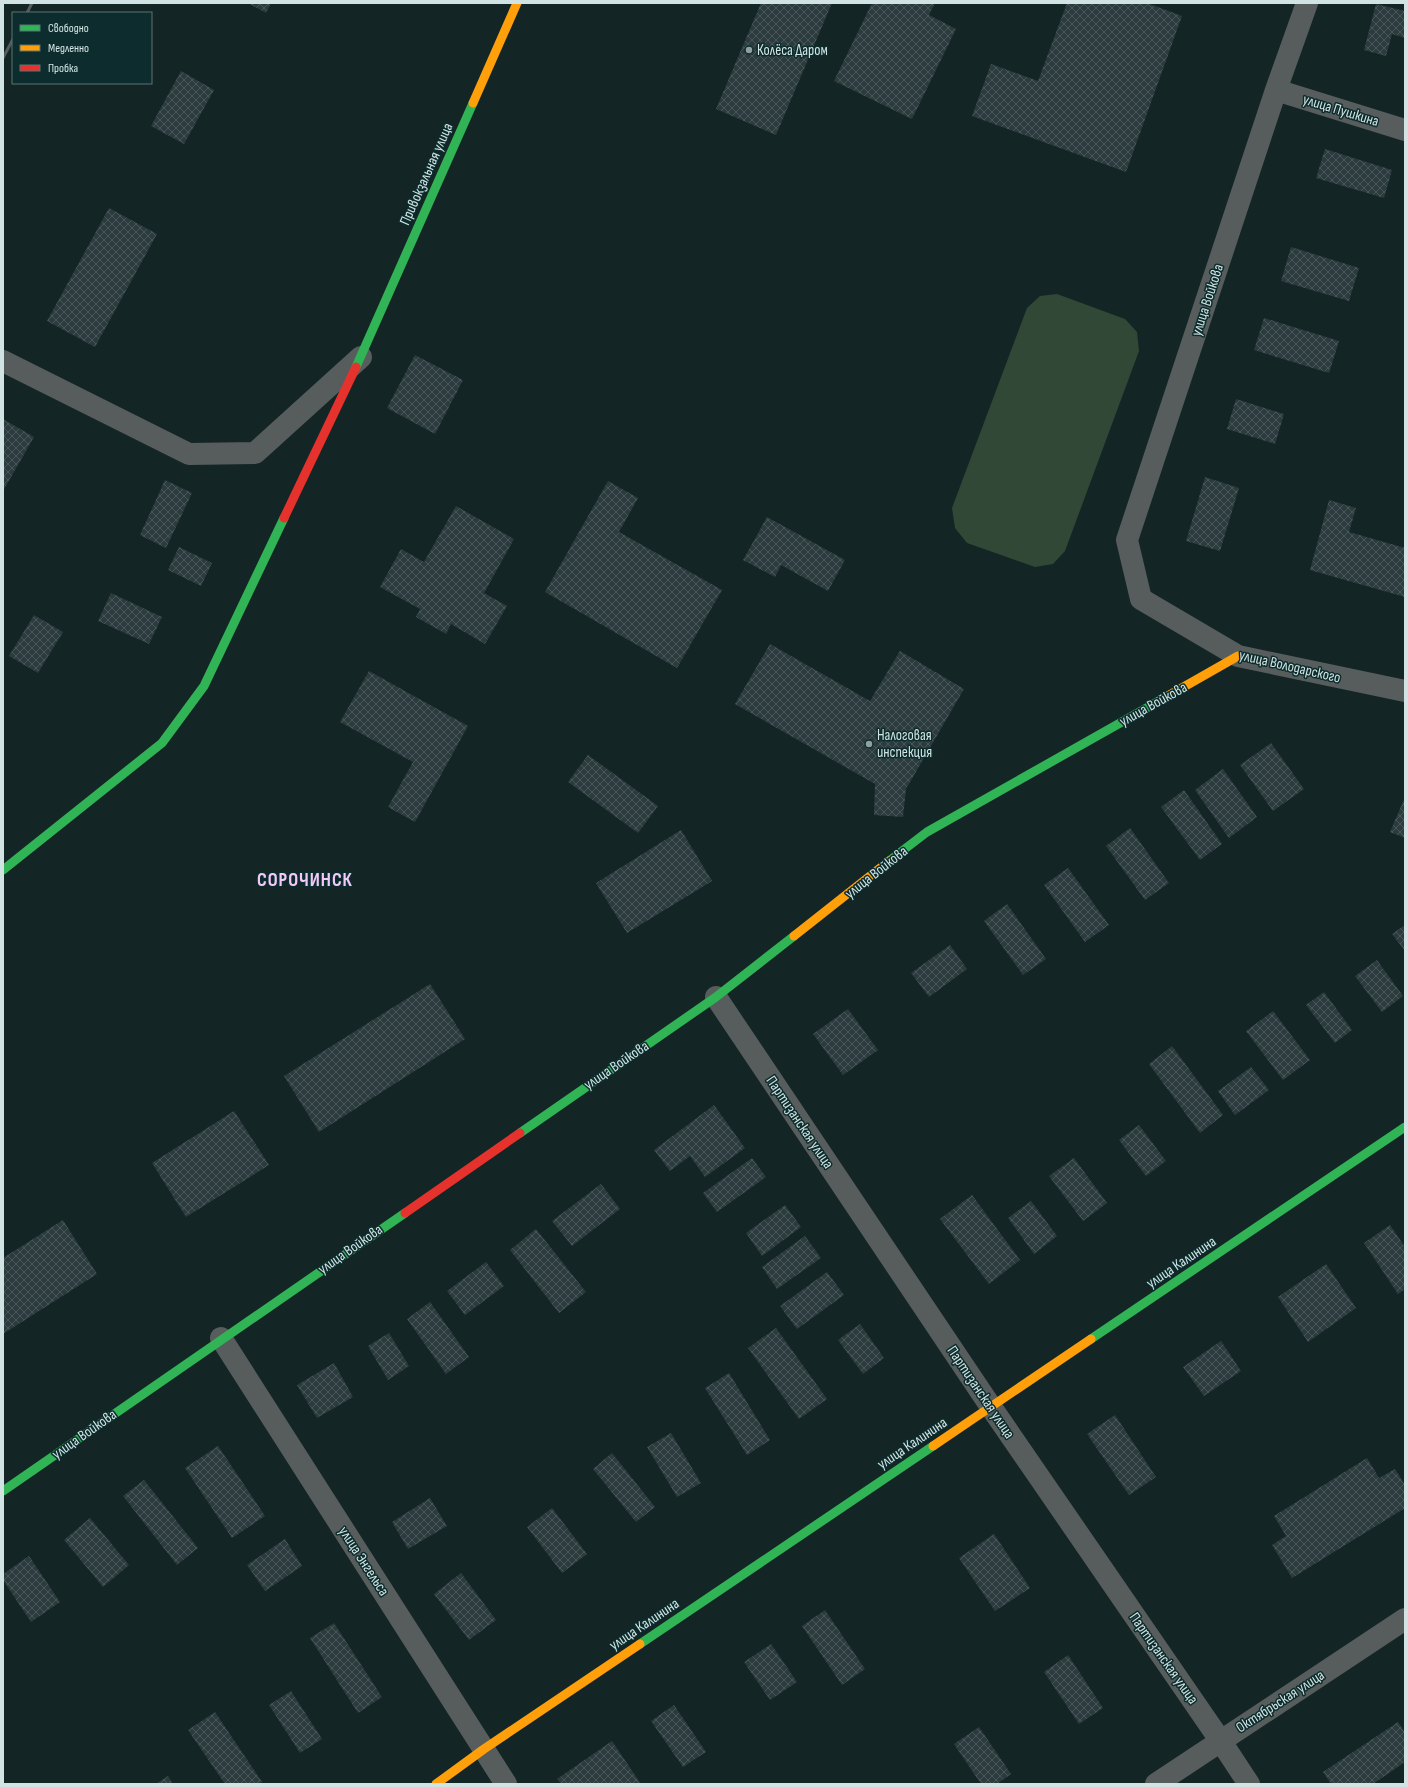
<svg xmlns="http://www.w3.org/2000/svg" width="1408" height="1787" font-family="'Sofia Sans Condensed',sans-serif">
<defs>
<pattern id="building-cross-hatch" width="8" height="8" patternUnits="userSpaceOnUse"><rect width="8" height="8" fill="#2c3b3e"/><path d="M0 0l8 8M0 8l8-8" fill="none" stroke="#4a575a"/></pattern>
</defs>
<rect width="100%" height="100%" fill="#142525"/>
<path fill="#324837" d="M1057 294 1125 319 1137 332 1139 351 1065 551 1053 564 1035 567 967 543 955 528 952 508 1027 308 1040 296Z"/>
<path fill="url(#building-cross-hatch)" d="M248 3H271L266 13Z
M761 3H832L776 135 716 109Z
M872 3H935L929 15 956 29 912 119 834 81Z
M1067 3H1147L1182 16 1126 172 972 116 991 64 1038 81Z
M1376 4 1405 11V38L1392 34 1386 56 1364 50Z
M181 71 214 90 184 144 151 126Z
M1325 149 1392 170 1384 198 1316 178Z
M109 208 157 234 95 347 47 321Z
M1291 247 1359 268 1349 301 1281 281Z
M1264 318 1339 341 1329 373 1254 350Z
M415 355 463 380 435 434 387 408Z
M1236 399 1284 414 1275 444 1227 429Z
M3 419 34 437 3 491Z
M1205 477 1239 488 1220 551 1186 541Z
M165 480 192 493 166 548 140 535Z
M608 481 638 498 619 532 722 590 677 668 545 592Z
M1329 500 1356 508 1349 532 1405 548V597L1310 570Z
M456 506 514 539 484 593 507 606 485 644 451 624 446 634 416 617 420 609 380 587 401 549 424 562Z
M767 517 845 560 828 591 781 565 775 577 743 560Z
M179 547 212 563 201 586 168 570Z
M111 593 162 617 149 644 98 621Z
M34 615 63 632 38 673 9 656Z
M770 644 870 701 900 651 964 689 906 789 903 817 874 815 875 784 735 704Z
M369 671 468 726 415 822 388 807 413 762 340 722Z
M1271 743 1304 789 1273 811 1240 765Z
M588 755 658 806 638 833 568 782Z
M1223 769 1257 817 1229 838 1195 790Z
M1184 790 1222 844 1200 860 1161 807Z
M1405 797V838L1390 832Z
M1130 828 1169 883 1145 900 1106 846Z
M681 830 712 881 627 933 596 883Z
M1068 868 1109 925 1085 942 1044 885Z
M1007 904 1046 959 1023 975 984 921Z
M1405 925V951L1392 934Z
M950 945 967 969 929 997 911 973Z
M1377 960 1403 996 1382 1012 1355 976Z
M430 984 465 1039 319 1132 284 1076Z
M1324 992 1352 1030 1335 1043 1306 1005Z
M848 1009 878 1050 843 1075 813 1034Z
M1273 1011 1310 1060 1283 1080 1246 1031Z
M1172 1046 1223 1115 1200 1133 1149 1064Z
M1251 1067 1269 1090 1235 1115 1218 1091Z
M714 1105 745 1148 705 1177 690 1156 670 1171 654 1150Z
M234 1111 269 1165 186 1217 152 1163Z
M1139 1125 1166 1161 1146 1176 1119 1140Z
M752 1158 766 1177 717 1212 703 1193Z
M1074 1158 1107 1203 1083 1221 1049 1176Z
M601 1184 620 1209 572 1246 552 1221Z
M972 1195 1020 1260 989 1284 940 1219Z
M1031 1201 1057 1236 1034 1254 1008 1218Z
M785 1205 801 1227 762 1256 746 1233Z
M63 1220 97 1274 3 1334V1258Z
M1390 1225 1405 1247V1289L1398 1294 1364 1243Z
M536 1229 586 1292 559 1313 510 1250Z
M805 1236 821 1258 777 1289 762 1267Z
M486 1262 504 1286 465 1315 447 1291Z
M1326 1264 1356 1308 1308 1342 1278 1297Z
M827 1272 844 1295 797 1329 780 1306Z
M430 1302 469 1357 446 1374 407 1319Z
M860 1324 884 1358 863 1374 838 1340Z
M776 1328 827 1399 799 1419 748 1348Z
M389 1333 409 1366 388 1380 368 1346Z
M1221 1341 1241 1371 1204 1396 1183 1367Z
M334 1363 353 1397 317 1418 297 1385Z
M729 1373 770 1440 747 1455 705 1388Z
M1115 1415 1156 1477 1129 1495 1087 1434Z
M671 1433 701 1483 677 1497 647 1447Z
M218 1446 265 1516 232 1538 185 1468Z
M612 1453 655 1507 636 1522 593 1469Z
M1367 1458 1379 1478 1395 1469 1405 1485V1508L1292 1578 1272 1545 1286 1536 1274 1516Z
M144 1480 198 1548 177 1565 123 1496Z
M430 1498 447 1526 408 1549 392 1522Z
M552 1508 587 1554 562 1573 527 1527Z
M90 1518 129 1565 103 1587 64 1540Z
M994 1534 1030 1588 995 1611 959 1558Z
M285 1539 302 1566 265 1591 247 1565Z
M29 1556 60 1602 31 1622 3 1580V1574Z
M461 1573 496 1620 469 1640 434 1594Z
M825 1610 865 1669 842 1685 802 1626Z
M334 1623 382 1697 358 1713 310 1638Z
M771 1644 797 1682 770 1700 744 1662Z
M1068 1655 1103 1708 1079 1724 1044 1672Z
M291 1691 322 1739 300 1753 269 1705Z
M674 1705 706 1752 683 1767 651 1721Z
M215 1712 262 1782 259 1784H225L188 1730Z
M1398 1722 1405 1732V1762L1373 1784H1331L1323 1772Z
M979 1727 1011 1774 997 1784H981L954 1744Z
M612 1741 641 1784H561L557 1779Z
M168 1776 173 1784H156Z"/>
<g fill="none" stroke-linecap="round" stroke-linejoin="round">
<path stroke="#575d5c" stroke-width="22" d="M1307 3 1276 90 1127 540 1141 599 1238 656 1405 691
M1276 90 1405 130
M3 361 189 454 255 453 361 357
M716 997 991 1407 1220 1740 1249 1784
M221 1338 506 1784
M1156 1784 1405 1619"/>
<path stroke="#30b455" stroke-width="9" d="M356 367 473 103
M889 861 927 832 1159 701
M3 870 162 743 204 686 284 518
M520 1133 716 997 794 936
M1091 1339 1405 1127
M3 1491 405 1213
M640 1644 933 1446"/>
<path stroke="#ff9f0a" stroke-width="9" d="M473 103 517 3
M1159 701 1238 656
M794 936 889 861
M933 1446 1091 1339
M436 1784 484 1749 640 1644"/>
<path stroke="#e5322d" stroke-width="9" d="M284 518 356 367
M405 1213 520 1133"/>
<path stroke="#535b5b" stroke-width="3" d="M27 13 32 3
M3 58 13 39"/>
</g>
<g fill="#90a0a0" stroke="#0c2c2d" stroke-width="1.5">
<circle cx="749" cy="50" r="4"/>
<circle cx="869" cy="744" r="4"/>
</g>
<g text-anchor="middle" stroke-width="3" stroke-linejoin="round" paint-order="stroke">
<g font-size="15" fill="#d2e3e3" stroke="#0c2c2d" text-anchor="start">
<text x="757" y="55">Колёса Даром</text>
<text x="877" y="740">Налоговая<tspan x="877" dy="17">инспекция</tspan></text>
</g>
<g font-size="15" fill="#d2e3e3" stroke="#0c2c2d">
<text transform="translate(1341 110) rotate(17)" y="5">улица Пушкина</text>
<text transform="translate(426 174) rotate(-66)" y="5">Привокзальная улица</text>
<text transform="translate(1207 300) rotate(-72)" y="5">улица Войкова</text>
<text transform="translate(1290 666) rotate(13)" y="5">улица Володарского</text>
<text transform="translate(1153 704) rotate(-29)" y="5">улица Войкова</text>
<text transform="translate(876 872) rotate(-38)" y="5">улица Войкова</text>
<text transform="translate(616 1065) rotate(-34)" y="5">улица Войкова</text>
<text transform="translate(800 1122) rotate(56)" y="5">Партизанская улица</text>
<text transform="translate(350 1249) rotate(-35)" y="5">улица Войкова</text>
<text transform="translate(1181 1262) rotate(-34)" y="5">улица Калинина</text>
<text transform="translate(981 1392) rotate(56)" y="5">Партизанская улица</text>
<text transform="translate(84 1434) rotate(-35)" y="5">улица Войкова</text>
<text transform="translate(912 1443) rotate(-34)" y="5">улица Калинина</text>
<text transform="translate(364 1561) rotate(57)" y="5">улица Энгельса</text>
<text transform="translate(644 1624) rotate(-34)" y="5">улица Калинина</text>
<text transform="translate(1164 1658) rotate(55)" y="5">Партизанская улица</text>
<text transform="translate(1280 1701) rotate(-33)" y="5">Октябрьская улица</text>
</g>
<g font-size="19" font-weight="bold" letter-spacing="1" fill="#f4c9f9" stroke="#0c2c2d">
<text x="305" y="886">СОРОЧИНСК</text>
</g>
</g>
<rect width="1408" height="1787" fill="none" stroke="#d2e3e3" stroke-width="8"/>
<rect x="12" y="12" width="140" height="72" fill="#0c2c2d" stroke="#5b7576"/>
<rect x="20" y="25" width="20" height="6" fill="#30b455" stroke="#5b7576"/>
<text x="48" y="32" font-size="12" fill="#d2e3e3">Свободно</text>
<rect x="20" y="45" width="20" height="6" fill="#ff9f0a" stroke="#5b7576"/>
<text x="48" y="52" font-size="12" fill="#d2e3e3">Медленно</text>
<rect x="20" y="65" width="20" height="6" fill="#e5322d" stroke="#5b7576"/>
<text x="48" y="72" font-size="12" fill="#d2e3e3">Пробка</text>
</svg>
